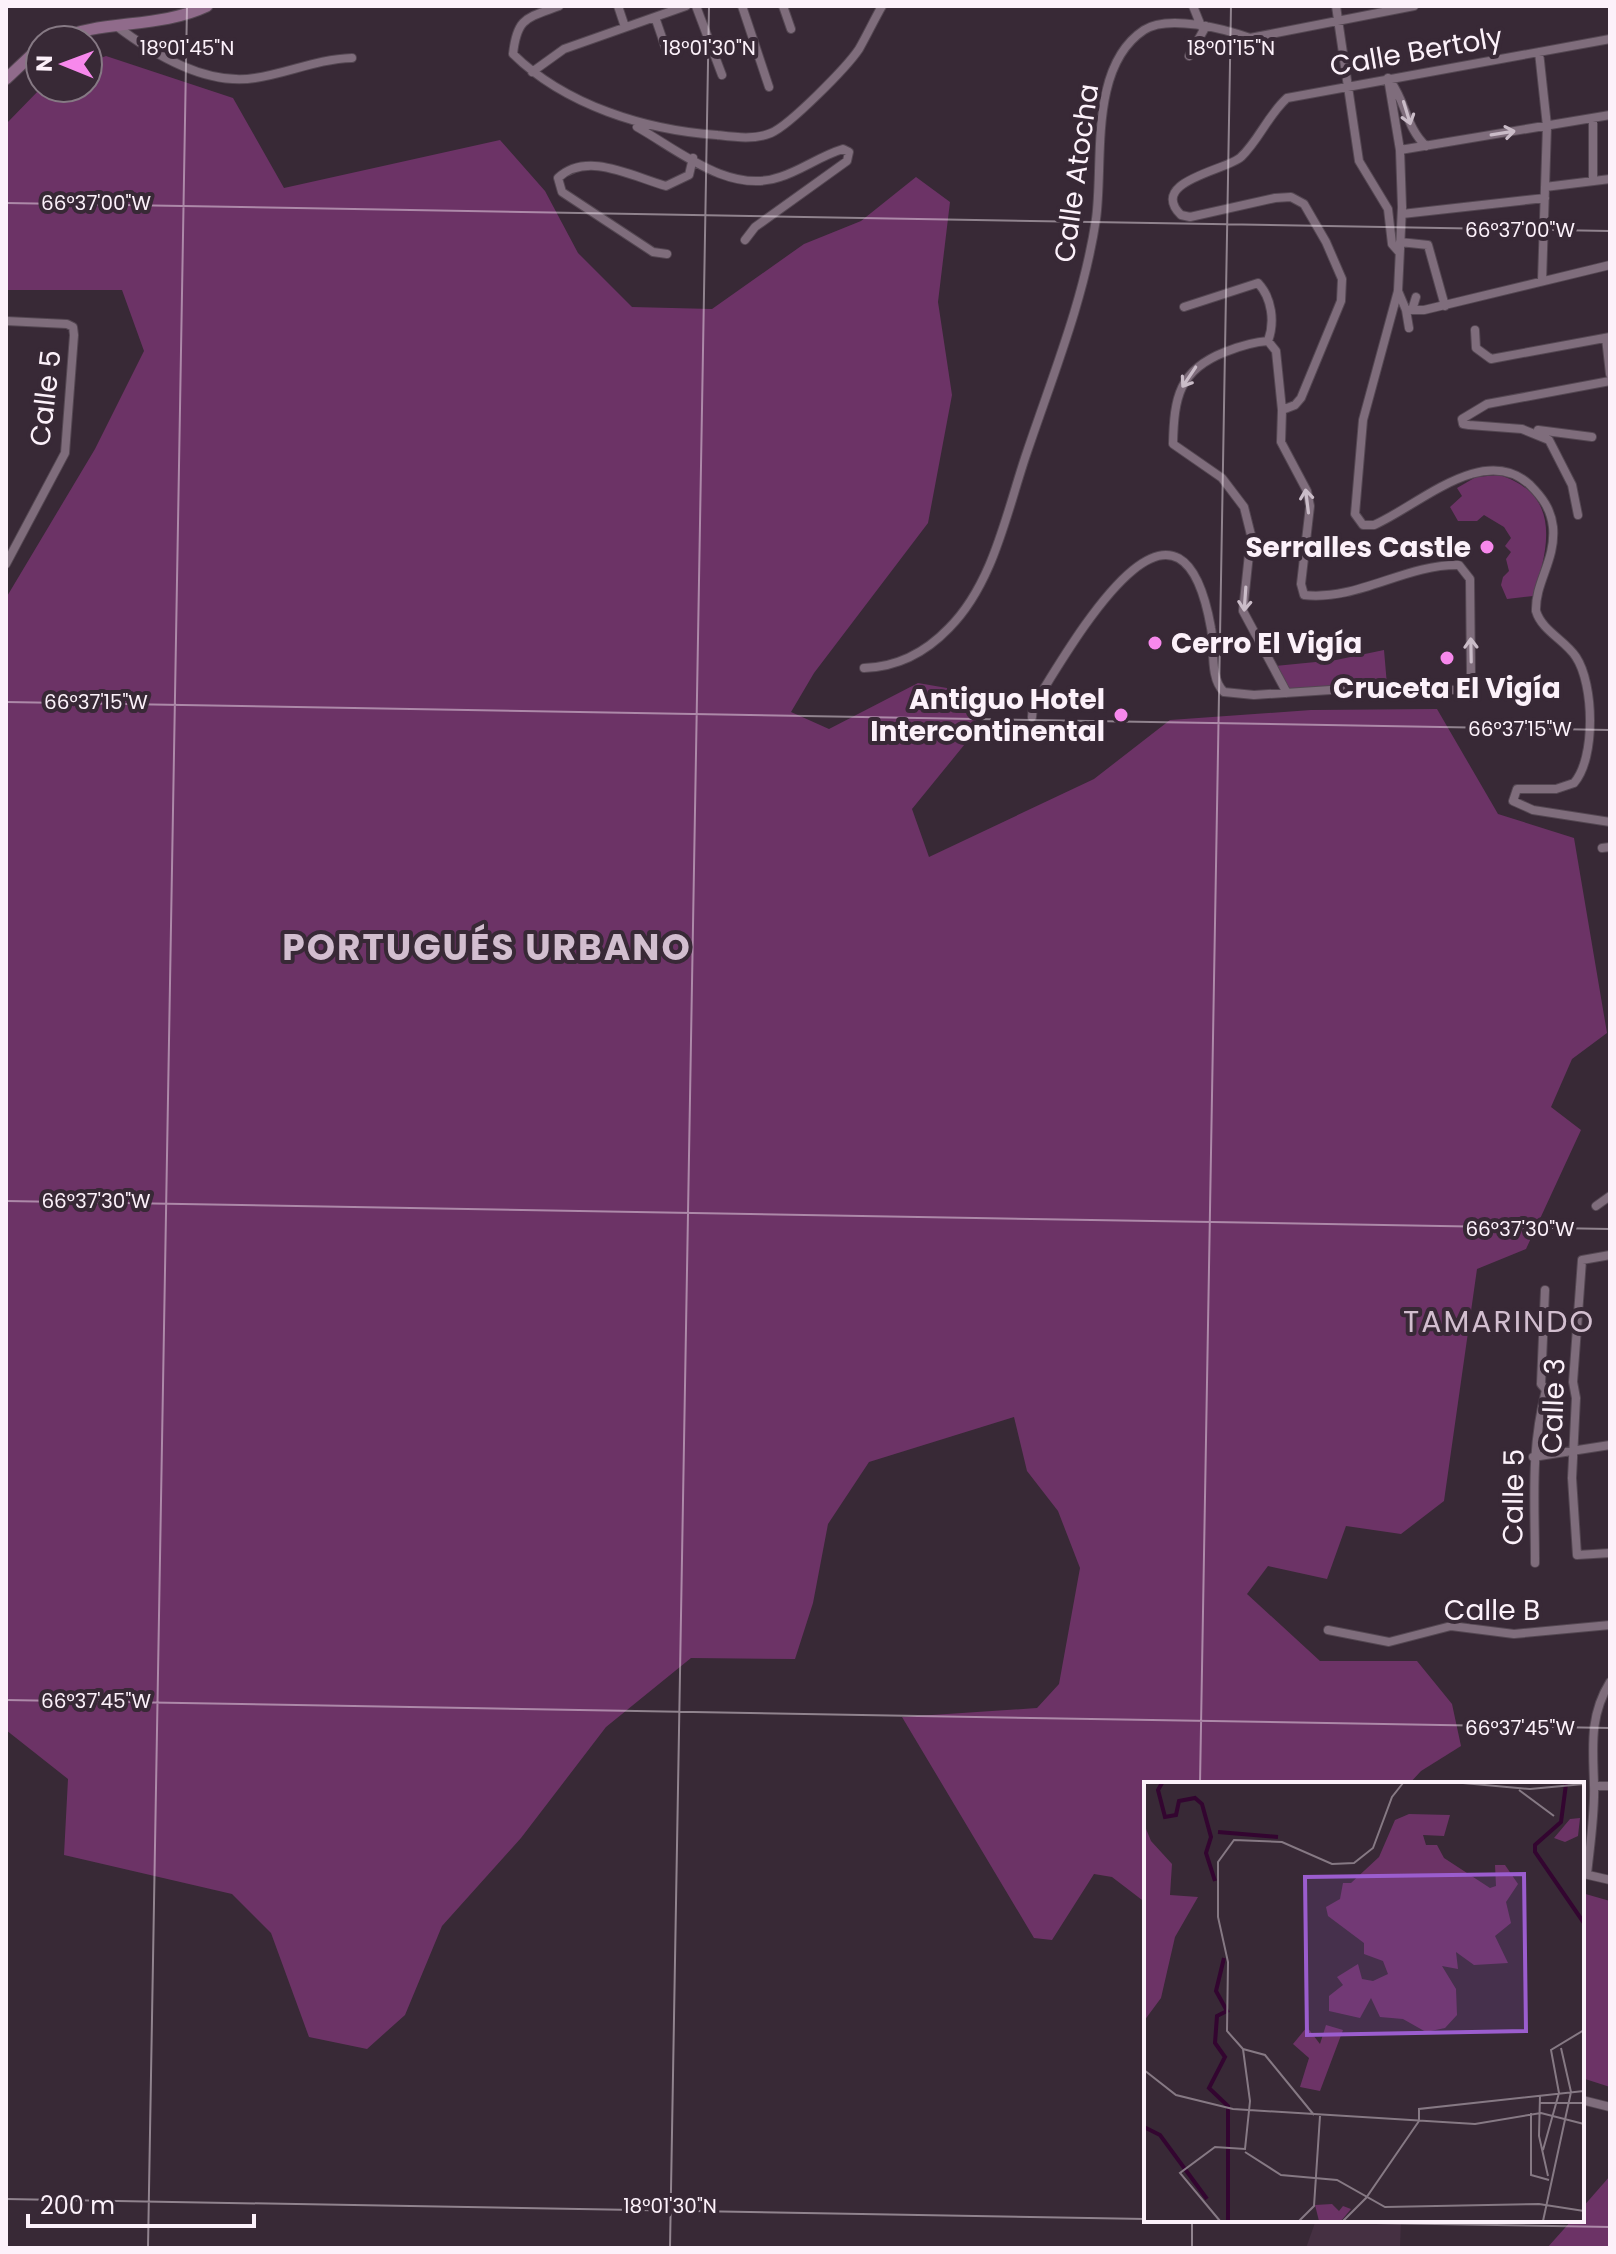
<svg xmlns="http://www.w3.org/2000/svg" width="1616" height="2254" font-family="Poppins,sans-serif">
<rect width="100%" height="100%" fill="#382936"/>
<path fill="#453042" d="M1316 2220H1401L1400 2248H1306Z"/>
<path fill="#6c3366" d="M106 56 233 98 284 188 500 140 545 191 578 253 632 307 712 309 804 244 861 221 916 177 950 202 938 302 952 395 928 523 814 673 791 712 829 729 918 683 970 692 978 728 912 809 929 857 1094 779 1170 720 1311 710 1437 709 1498 814 1574 838 1607 1033 1572 1059 1551 1107 1581 1130 1526 1249 1477 1269 1444 1501 1401 1534 1346 1526 1327 1579 1268 1566 1247 1594 1320 1661H1417L1452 1704 1461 1746 1421 1771 1409 1784H1146V1903L1112 1877 1094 1874 1052 1940 1034 1938 902 1717 1037 1708 1059 1684 1080 1568 1058 1511 1027 1471 1014 1417 869 1462 828 1524 813 1603 795 1659 691 1658 606 1727 521 1838 442 1926 405 2015 367 2049 309 2037 271 1933 232 1894 64 1855 68 1779 6 1730V598L95 449 144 351 122 290H6V124L41 88H88V63Z
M1499 475C1562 494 1549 548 1533 596L1507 599 1501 585 1503 577 1509 571 1506 559 1511 552 1505 546 1511 538 1504 527 1484 515 1477 521H1458L1450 507 1462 496 1457 488 1476 477Z
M1384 650 1387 685 1289 690 1275 666 1336 660Z
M1582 1893 1610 1901V2087L1582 2078Z
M1610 2176V2248H1547L1572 2220H1582V2208Z"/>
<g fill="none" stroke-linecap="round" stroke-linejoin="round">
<defs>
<path id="street" d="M559 6C527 18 517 17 513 54 565 105 645 130 717 135 734 137 755 140 771 133 790 125 847 67 859 49 867 35 874 20 882 6
M618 6 625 27
M696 6 722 75
M742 6 769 87
M783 6 791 29
M1193 6 1201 26
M1336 6 1359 161 1388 209 1392 244 1399 252
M655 17 667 52
M115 25C153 54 206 86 255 78 289 73 317 59 352 58
M1539 52 1547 126 1542 281
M1189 56 1206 26
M532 72 564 49 686 6
M1388 78 1400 150 1402 207 1398 291 1363 420 1355 514 1363 525H1374C1418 506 1484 442 1530 485 1542 497 1551 509 1553 527 1556 560 1535 582 1536 611 1542 631 1565 640 1576 657 1594 684 1596 758 1574 783L1556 789H1517L1513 801 1533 810 1610 822
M1391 82C1406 103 1407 129 1426 146
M637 127C678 150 730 195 780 177 802 170 820 156 843 149L849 152 847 161 755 227 745 240
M1400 150 1610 115
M1593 181V118
M1545 187 1610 179
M1402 214 1545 198
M1400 242 1428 245 1445 306
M667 254 653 252 562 192 558 178C587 151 631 176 666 186L689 175 693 158
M1398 291 1406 310H1424L1610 265
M1184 307 1258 283C1272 298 1275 322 1268 341
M1406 310 1409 328
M1412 310 1416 297
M6 321 67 324 73 327 74 335 65 453 6 564
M1475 330 1476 348 1491 359 1610 337
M1606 338 1610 374
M1282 410 1295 405 1301 398 1341 301 1342 279 1326 242 1304 204 1291 197 1275 198 1190 217 1181 215C1147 181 1228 170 1241 157 1259 140 1268 115 1287 98L1610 39
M1538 430 1592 437
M1578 515 1572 485 1549 440 1522 429 1469 425 1463 424 1462 419 1487 404 1610 381
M864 668C897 667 926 652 949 628 994 583 1007 510 1027 452 1053 375 1084 299 1096 219 1104 163 1088 67 1144 30 1168 14 1225 29 1250 38L1414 6
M1032 717 1033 706C1070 648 1179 449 1211 628 1215 647 1209 678 1224 692L1254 695 1376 687 1455 690 1465 688 1471 678 1470 579 1459 565C1405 564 1358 601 1304 595L1301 584 1310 506 1307 491 1281 442 1282 410 1276 351 1268 341C1252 342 1240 346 1225 352 1179 370 1174 397 1173 444L1222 478 1244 507 1251 535 1243 611 1287 693
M1602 848 1610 847
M1596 1206 1610 1196
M1610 1255 1582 1260 1573 1382 1576 1398 1572 1478 1577 1555 1610 1553
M1533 1457 1610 1445
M1535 1563C1535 1501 1530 1451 1546 1390L1541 1384 1545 1290
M1328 1630 1389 1642 1451 1626 1514 1634 1610 1625
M1594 1786H1610
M1584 1874 1610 1880
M1587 1874C1590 1845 1595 1814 1594 1785 1593 1747 1589 1716 1610 1682
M1582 2100 1610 2107"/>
<path id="secondary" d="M54 40C104 19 158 29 207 6
M6 79 40 47"/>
</defs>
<use href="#street" stroke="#544752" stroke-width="10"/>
<use href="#secondary" stroke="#544752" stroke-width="13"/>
<use href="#street" stroke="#7f6d7c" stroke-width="8"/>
<use href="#secondary" stroke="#906b8b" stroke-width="11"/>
</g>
<defs><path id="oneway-shaft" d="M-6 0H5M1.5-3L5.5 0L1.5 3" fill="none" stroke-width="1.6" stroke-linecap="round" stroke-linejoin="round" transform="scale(2)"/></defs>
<g stroke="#cabcc8">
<use href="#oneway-shaft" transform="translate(1407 113) rotate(73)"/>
<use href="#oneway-shaft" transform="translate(1503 133) rotate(-9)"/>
<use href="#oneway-shaft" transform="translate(1189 377) rotate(124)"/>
<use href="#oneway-shaft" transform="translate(1307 501) rotate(-97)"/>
<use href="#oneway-shaft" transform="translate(1245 599) rotate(94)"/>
<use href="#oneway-shaft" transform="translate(1471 650) rotate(-91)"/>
</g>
<path fill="none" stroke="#fcf1fa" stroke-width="2" stroke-opacity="0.45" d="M6 203 1610 231M6 702 1610 730M6 1201 1610 1229M6 1700 1610 1728M1200 1784 1231 6M6 2199 1146 2219M1187 2220 1610 2227M148 2248 187 6M670 2248 709 6M1192 2248V2220"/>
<g fill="#f788ec" stroke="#382936" stroke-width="3">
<circle cx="1487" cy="547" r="8"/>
<circle cx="1155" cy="643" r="8"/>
<circle cx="1447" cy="658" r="8"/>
<circle cx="1121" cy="715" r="8"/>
</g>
<g text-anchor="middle" stroke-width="8" stroke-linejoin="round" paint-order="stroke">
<g font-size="28" fill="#fcf1fa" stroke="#382936">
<text transform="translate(1416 51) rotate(-10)" y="10">Calle Bertoly</text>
<text transform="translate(1076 173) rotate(-82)" y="10">Calle Atocha</text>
<text transform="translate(45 398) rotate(-83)" y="10">Calle 5</text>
<text transform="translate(1553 1406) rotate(-88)" y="10">Calle 3</text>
<text transform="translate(1513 1497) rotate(-89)" y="10">Calle 5</text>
<text x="1492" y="1620">Calle B</text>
</g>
<g font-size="28" font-weight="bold" fill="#fcf1fa" stroke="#382936" text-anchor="end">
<text x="1471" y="557">Serralles Castle</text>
<text x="1171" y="653" text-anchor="start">Cerro El Vigía</text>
<text x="1447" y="698" text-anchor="middle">Cruceta El Vigía</text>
<text x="1105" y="709">Antiguo Hotel<tspan x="1105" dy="32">Intercontinental</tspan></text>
</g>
<g font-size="30" letter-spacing="2" fill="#d2becf" stroke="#382936">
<text x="1499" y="1332">TAMARINDO</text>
</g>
<g font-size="36" font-weight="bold" letter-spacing="2" fill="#d2becf" stroke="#382936">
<text x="487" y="960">PORTUGUÉS URBANO</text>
</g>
</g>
<g transform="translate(1144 1782)">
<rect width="440" height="440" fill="#382936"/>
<path d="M265 32 306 33 300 54 279 53 282 63H293L300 76 346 106 352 104 351 83H361L374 102 362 120 367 141 351 154 364 181 330 183 312 170 314 187 298 184 312 207 313 233 301 246 282 250 259 237 236 235 227 216 216 236 185 229V214L199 203 193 195 214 182 218 197 229 199 244 192 239 179 220 172V161L184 134 182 125 196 117 199 101H207L235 75 251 38ZM436 36 434 54 421 60 410 56 426 37ZM0 42 7 59 28 82 26 113 54 115 31 155 17 216 0 239ZM182 243 199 248 176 309 156 305 165 276 149 262 163 245 176 262ZM188 422 195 429 199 424 207 427 197 439H175L171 423Z" fill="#6c3366"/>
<path fill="none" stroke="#330530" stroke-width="4" d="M18 1 14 8 21 35 32 33 35 19 51 16 58 22 67 55 62 71 71 99M422 2 417 40 391 63V70L440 141M74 50 134 55M80 176 72 209 83 229 73 234 71 261 81 275 65 306 84 324V439M0 345 16 353 63 417"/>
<path fill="none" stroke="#867984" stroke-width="2" d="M319 1 386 7 440 2M375 8 410 34M99 267 121 273 170 333M0 288 32 313 89 327 331 342 397 331 440 342M396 313 395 354 404 394M396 321H440M387 331V393L405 398M275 339V327L440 309M399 368 415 311 407 268 440 248M101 370 137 393 193 398 241 425 395 422 440 429M76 439 36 391 71 365 101 367 106 319 99 267 83 249 84 180 74 135V80L90 58 138 60 188 82 210 81 229 66 248 15 259 1M155 439 170 424 176 334M199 439 222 416 275 339M399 439 427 310 417 266"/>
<path fill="#9b5dce" fill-opacity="0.15" stroke="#9b5dce" stroke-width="4" d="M380 92 382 249 163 253 161 95Z"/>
<rect width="440" height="440" fill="none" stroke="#fcf1fa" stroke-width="4"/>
</g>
<g font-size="20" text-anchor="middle" fill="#fcf1fa" stroke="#382936" stroke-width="8" stroke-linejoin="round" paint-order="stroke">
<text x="187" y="55">18°01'45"N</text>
<text x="709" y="55">18°01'30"N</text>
<text x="1231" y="55">18°01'15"N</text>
<text x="96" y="210">66°37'00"W</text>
<text x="1520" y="237">66°37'00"W</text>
<text x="96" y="709">66°37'15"W</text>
<text x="1520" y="736">66°37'15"W</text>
<text x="96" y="1208">66°37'30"W</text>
<text x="1520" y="1236">66°37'30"W</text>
<text x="96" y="1708">66°37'45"W</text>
<text x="1520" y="1735">66°37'45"W</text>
<text x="670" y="2213">18°01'30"N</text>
</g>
<rect width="1616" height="2254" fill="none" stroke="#fcf1fa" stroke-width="16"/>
<g transform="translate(64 64) rotate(271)"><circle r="38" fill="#382936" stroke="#867984" stroke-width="2"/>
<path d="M0-6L14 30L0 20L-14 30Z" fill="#f788ec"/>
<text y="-12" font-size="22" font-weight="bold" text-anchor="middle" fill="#fcf1fa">N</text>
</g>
<path d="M28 2214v12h226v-12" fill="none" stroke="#fcf1fa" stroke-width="4"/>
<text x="40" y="2214" font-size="24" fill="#fcf1fa" stroke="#382936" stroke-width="6" paint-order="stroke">200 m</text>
</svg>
